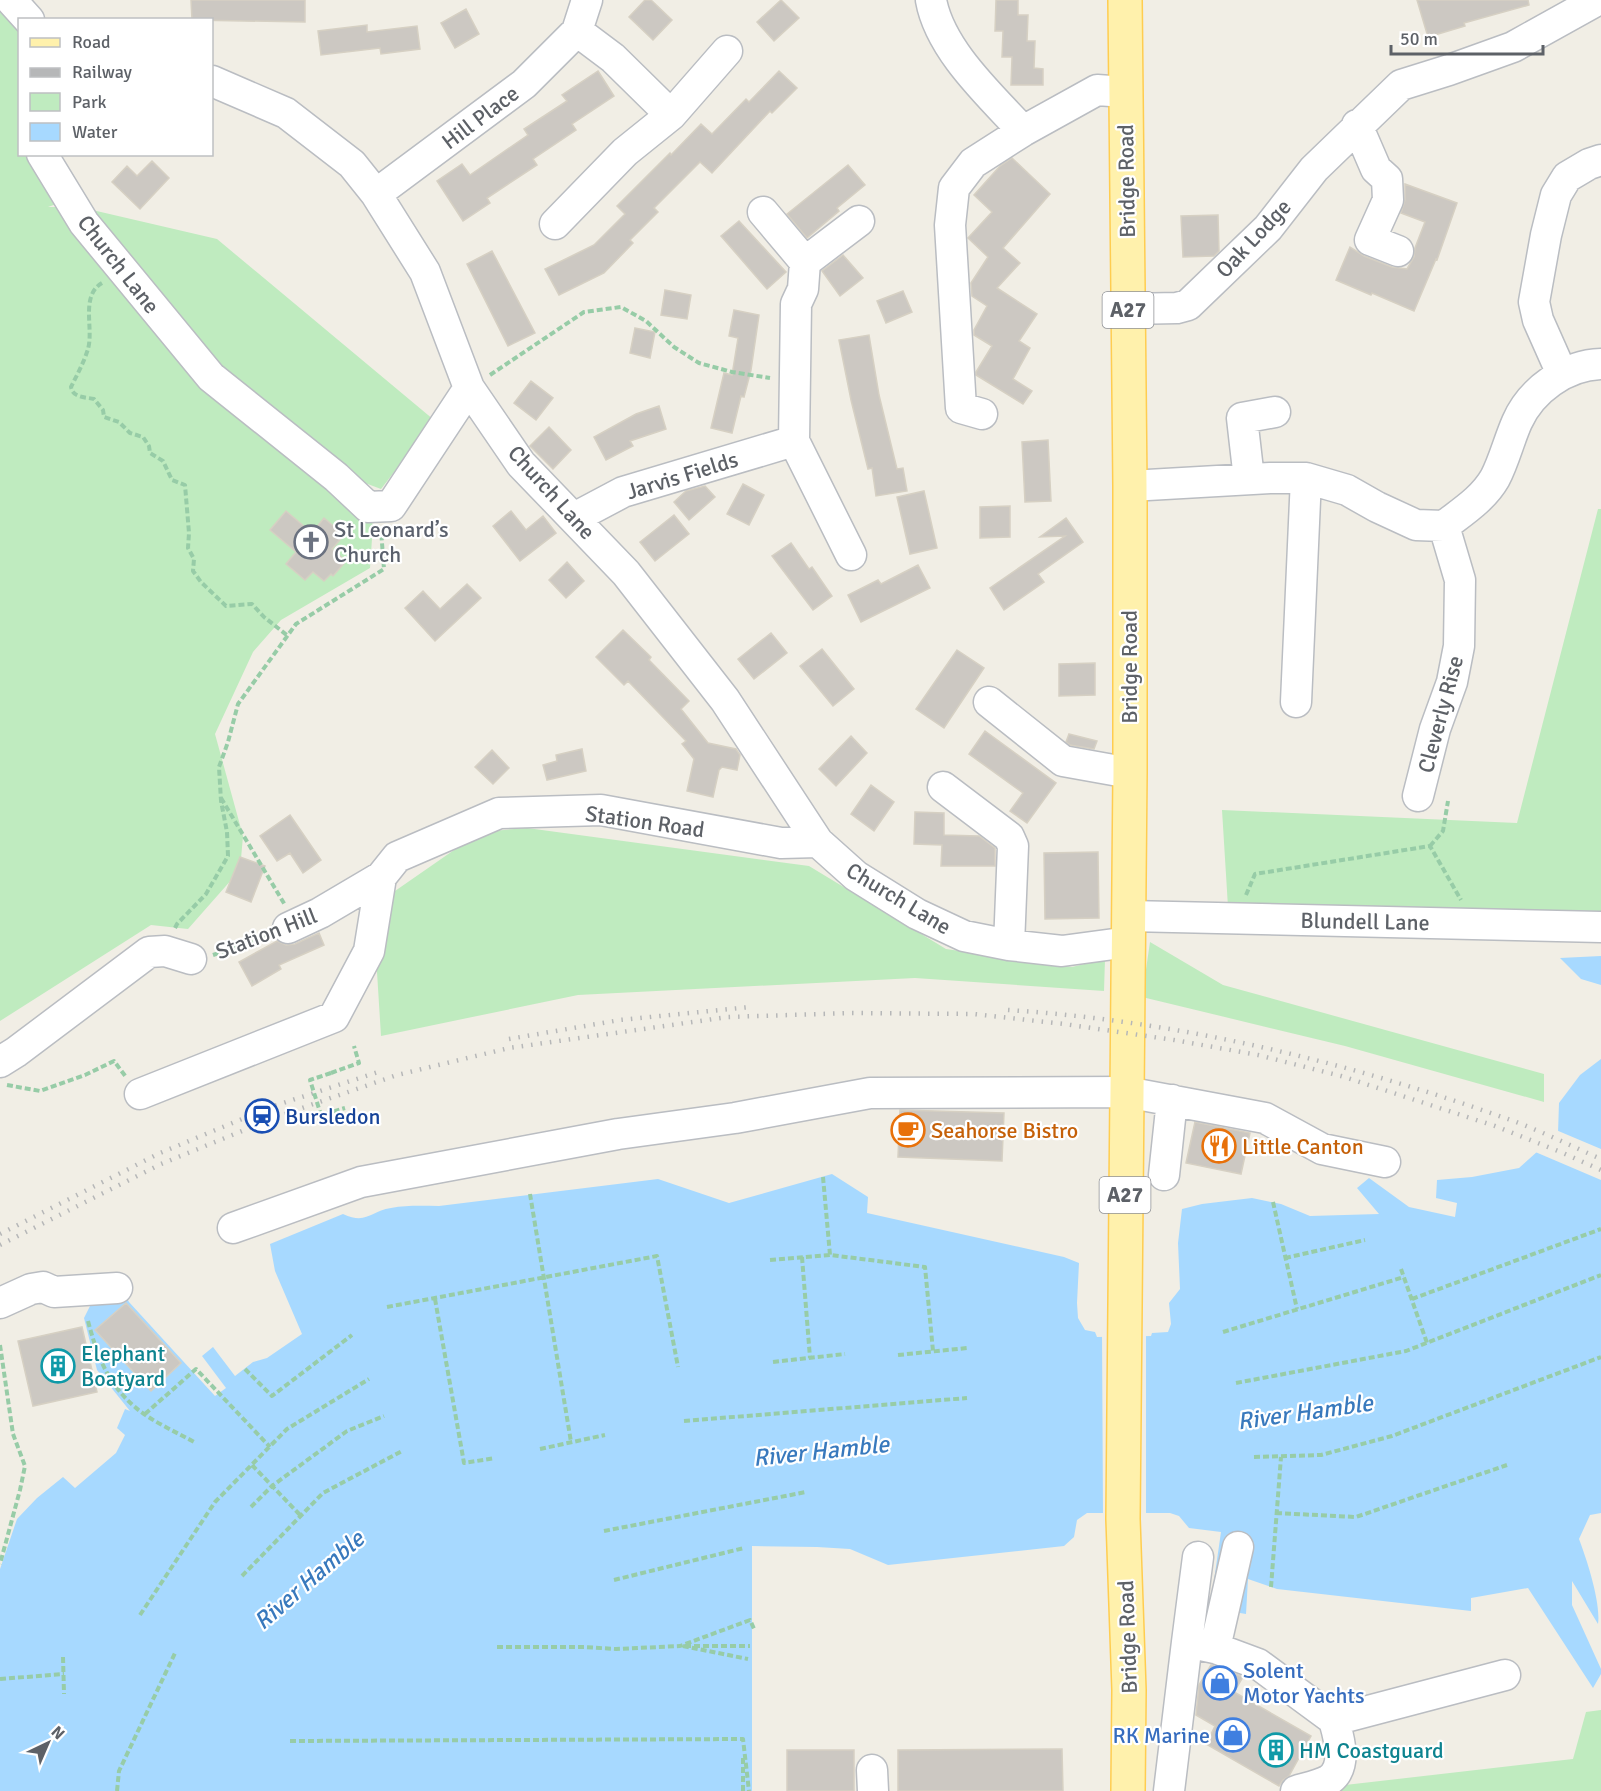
<svg xmlns="http://www.w3.org/2000/svg" width="1601" height="1791" font-family="Signika,sans-serif">
<rect width="100%" height="100%" fill="#f1eee5"/>
<path fill="#bfebbf" d="M0 2 19 28 20 154 50 155 59 203 48 207H65L226 401 373 524 370 568 281 620 253 652 215 734 243 836 240 870 188 929 151 925 0 1021Z
M88 209 217 239 434 420 381 489 349 477 219 374Z
M1598 509H1601V911L1228 907 1222 810 1517 823Z
M527 828 809 866 946 949 1072 967 1105 959 1104 991 915 978 578 995 381 1036 376 956 395 891 480 832Z
M1150 942 1223 985 1544 1074V1102L1345 1046 1142 997Z
M1601 1710V1791H1338L1345 1785 1573 1759 1586 1712Z"/>
<path fill="#a7d9ff" d="M1601 956V985L1581 979 1560 958Z
M1601 1059V1513L1590 1515 1579 1539C1587 1560 1601 1603 1598 1624L1572 1581V1605L1601 1669V1674L1593 1688 1528 1588 1471 1598V1611L1277 1589 1248 1579 1246 1614 1210 1608 1221 1532 1189 1528 1179 1516 1170 1513H1087L1077 1520 1074 1537 1064 1546 888 1565 850 1549 817 1547 752 1546V1791H0V1569L17 1519 37 1498 63 1477 75 1488 116 1453 125 1435 117 1428 125 1409 130 1411 97 1370 84 1318 91 1304 124 1292 129 1302 215 1396 226 1388 202 1356 213 1347 235 1376 253 1362 267 1358 302 1334 275 1271 270 1244 343 1214C367 1225 370 1211 391 1208 407 1205 423 1206 439 1206L658 1179 729 1203 832 1174 868 1197 867 1213 1064 1257 1079 1263 1077 1303 1078 1318 1085 1330 1095 1332 1097 1337 1151 1336 1152 1333 1168 1332 1171 1324 1169 1303 1180 1289 1178 1243 1182 1209 1202 1204 1252 1198 1281 1204 1310 1216 1379 1214 1357 1188 1369 1178 1409 1207 1455 1217 1457 1203 1436 1198 1437 1180 1472 1177 1519 1168 1558 1133 1559 1103 1580 1075Z"/>
<path fill="#f1eee5" d="M1556 1130 1601 1149V1180L1533 1151 1555 1132Z
M1102 1334H1146V1517L1103 1516Z"/>
<path fill="#ccc8c2" stroke="#d6d0c3" stroke-width="1.5" d="M191 0H305V22L192 20Z
M645 0H651L672 20 653 40 629 17Z
M781 0 799 18 774 41 757 22Z
M996 0H1018V15H1028L1027 41H1035L1034 68 1043 69V85H1011L1012 57H1002L1003 31H995Z
M1417 0H1528L1529 5 1464 23 1465 26 1428 37Z
M466 9 479 34 455 48 441 23Z
M367 25V32L417 26 420 49 381 54 380 48 321 55 318 31Z
M598 71 614 96 572 124 576 130 533 159 537 165 487 198 490 203 463 221 437 181 462 164 470 175 528 135 524 129 567 101 562 95Z
M779 71 797 88 772 113 770 111 712 173 700 162 654 208 658 212 630 240 633 243 604 273 559 295 545 269 594 245 625 214 617 206 670 153 671 155 701 124 712 134 746 99 749 102Z
M1012 158 1050 194 1003 248 1020 263 997 288 1037 314 1019 341 1030 348 1013 379 1032 391 1023 404 976 375V372L992 346 974 335V330L987 306 972 296 971 283 988 257 968 238 992 212 974 195 1000 166Z
M152 161 169 178 140 209 112 182 127 166 137 176Z
M848 165 865 185 837 208 839 211 807 238 787 214Z
M1405 184 1457 203 1437 260 1436 259 1414 311 1372 293 1371 295 1336 280 1350 247 1364 256 1392 267 1407 269 1414 257 1415 248 1425 222 1401 213 1405 200Z
M1218 215 1219 251 1214 256 1183 257 1181 216Z
M739 221 786 272 767 289 721 236Z
M492 251 535 333 508 346 467 264Z
M843 255 863 278 840 296 822 271Z
M665 290 691 295 687 319 661 315Z
M903 291 912 312 886 323 877 301Z
M734 310 759 315 751 370 744 397 741 396 732 433 711 428 724 373 732 375 738 338 729 336Z
M635 328 655 332 650 358 630 353Z
M869 335 879 395 897 469 903 468 907 491 876 496 872 468 868 469 851 400 839 340Z
M531 381 553 398 536 420 514 403Z
M659 406 666 429 630 441 633 446 606 460 594 437 636 414Z
M549 427 571 450 553 469 530 446Z
M1048 440 1051 501 1025 502 1022 442Z
M743 484 764 495 749 525 727 514Z
M705 486 715 497 689 520 674 502 686 491Z
M924 491 937 548 910 554 897 497Z
M1010 506V537L980 538V507Z
M286 511 312 533 324 518 344 535 332 549 346 561 333 576 331 574 324 581 313 572 305 580 286 564 296 552 270 530Z
M511 511 526 530 543 516 556 533 520 561 493 526Z
M674 515 689 534 655 561 640 542Z
M1066 518 1083 542 1038 574 1044 582 1004 610 990 588 1065 536 1040 537Z
M791 543 809 569 812 567 832 596 813 610 772 556Z
M567 562 584 581 566 598 549 580Z
M918 565 930 588 861 622 848 595 878 580 881 584Z
M467 584 481 598 435 641 405 608 423 591 440 609Z
M623 630 651 657 649 660 689 701 681 709 708 743 736 749 740 755 737 770 722 767 719 770 713 797 687 791 694 759 682 744 686 741 628 681 624 685 596 657Z
M771 633 787 653 754 679 738 659Z
M822 649 854 689 833 706 800 666Z
M957 650 984 668 944 728 916 709Z
M1095 663V695L1059 696V664Z
M985 731 1056 783 1027 823 1010 811 1023 793 969 754Z
M1069 734 1097 741 1094 749 1070 745 1066 742Z
M851 736 867 753 836 786 819 769Z
M582 749 586 771 547 780 543 765 557 761 556 755Z
M492 750 509 768 493 784 475 767Z
M871 785 894 802 874 831 851 814Z
M915 812 944 813V835L979 836 995 848V866H941L942 845 914 844Z
M290 815 321 860 303 873 290 853 277 861 260 836Z
M1098 852 1099 918 1045 919 1044 853Z
M240 857 265 866 251 902 226 892Z
M319 933 324 945 279 965 281 969 252 986 239 962 277 941 286 945 295 944Z
M900 1110 1004 1113 1002 1161 898 1157Z
M1195 1122 1250 1133 1241 1174 1186 1163Z
M126 1303 181 1363 151 1391 95 1330Z
M82 1327 97 1392 33 1406 18 1341Z
M1211 1665 1243 1677 1234 1692 1311 1736 1289 1776 1283 1780 1279 1786 1206 1744 1215 1726 1196 1715 1199 1685Z
M1062 1749 1063 1791H898V1750Z
M787 1750H854V1791H787Z"/>
<g fill="none" stroke-linecap="round" stroke-linejoin="round">
<defs>
<path id="minor" d="M11 0 29 20
M931 0C940 50 990 95 1023 131
M577 31 613 58 671 115
M212 81 286 113 352 164 376 194 425 272 469 388 521 464 626 573 725 700 818 842 856 876 917 914 964 936 1009 945 1062 951 1129 942
M1357 125 1376 169 1387 179 1388 200 1370 240 1398 251
M42 154 84 223 211 377 336 477 368 507 391 506 469 388
M376 194 524 84 577 31 587 0
M763 212 805 262 803 289 796 304 794 441 851 555
M555 224 625 152 671 115 727 51
M805 262 859 221
M1128 309 1177 308 1188 305 1268 228 1314 169 1401 85 1449 70 1513 47 1594 2
M1562 374 1538 320 1534 302 1546 235 1556 195 1567 177 1589 164 1601 160
M982 414 961 408 950 225 954 188 973 163 1023 131 1097 90 1125 92
M1249 479 1242 418 1275 412
M1130 486 1270 478H1306L1347 490 1377 507 1416 525 1444 526C1462 512 1483 499 1495 478 1504 461 1509 440 1517 422 1531 390 1566 365 1601 364
M574 518 623 492 794 441
M989 702 1063 761 1130 773
M1296 702 1306 478
M943 787 1009 837 1013 846 1009 945
M1418 796 1435 729 1452 682 1459 646 1460 580 1444 526
M1129 916 1601 927
M288 928 320 913 381 877 397 857 499 813 601 810 781 843 818 842
M0 1062 16 1052 149 952 165 951 191 959
M140 1094 334 1017 369 951 381 877
M1164 1175 1172 1100
M233 1228 361 1182 618 1134 735 1118 870 1093 1126 1092 1265 1118 1322 1149 1385 1162
M0 1303 31 1289 43 1287 54 1292 117 1288
M1198 1557 1187 1642 1215 1648 1258 1664 1334 1720C1339 1738 1348 1767 1329 1780 1320 1785 1306 1788 1296 1791
M1215 1648 1238 1547
M1334 1720 1505 1675
M872 1770 873 1791
M1169 1791 1187 1642"/>
<path id="major" d="M1125 0 1130 486V773L1123 1519 1129 1690 1128 1791"/>
</defs>
<use href="#minor" stroke="#babdc2" stroke-width="33"/>
<use href="#major" stroke="#ffcd50" stroke-width="36"/>
<path stroke="#97cca7" stroke-width="4" stroke-dasharray="6 3" stroke-linecap="butt" d="M102 283C80 296 94 328 88 349 84 362 77 375 71 387 73 398 85 397 94 399L103 410 104 417 119 422 130 433 143 437 149 446 150 453 163 461 172 480 185 485 189 533 188 548 194 559 193 571 201 582 226 606 252 604 264 617 288 636
M490 375 584 312 621 307 646 321 674 347 699 363 732 372 770 378
M221 798 285 905
M1430 846 1443 831 1448 801
M1246 895 1255 874 1430 846 1461 900
M175 928 177 924 206 894 228 856 227 832 221 801 219 767 228 742 238 704 296 624 384 569 381 530
M213 955 268 936
M331 1073 359 1063 354 1046
M7 1085 40 1091 85 1075 114 1061 126 1077
M823 1177 830 1255 925 1267 933 1351
M530 1194 571 1442
M1273 1202 1297 1309
M802 1257 810 1358
M1285 1258 1365 1240
M770 1260 830 1255
M1401 1269 1427 1343
M435 1299 464 1463 495 1458
M1412 1299 1601 1229
M387 1307 657 1256 678 1367
M88 1321C97 1355 107 1383 135 1407 149 1420 178 1433 196 1443
M1223 1332 1404 1277
M0 1345 13 1434 25 1466 20 1490 0 1564
M898 1355 967 1348
M773 1362 845 1354
M245 1369 272 1396 352 1335
M1236 1383 1406 1351 1601 1275
M145 1414 196 1369 270 1447
M684 1421 967 1398
M540 1449 605 1435
M1254 1457 1321 1455 1392 1436 1601 1357
M252 1465 301 1516
M251 1507 272 1486 347 1431 384 1416
M1276 1513 1356 1517 1507 1465
M604 1531 806 1492
M242 1576 323 1493 402 1451
M614 1580 744 1548
M1271 1587 1281 1457
M140 1615 215 1502 287 1429 369 1379
M683 1646 748 1659
M685 1646H750
M497 1647H584L616 1649 680 1646 750 1620 755 1631
M63 1657 64 1694
M0 1679 64 1674
M290 1741 743 1739 749 1791
M743 1758V1791
M117 1791 119 1771 176 1651"/>
<use href="#minor" stroke="#fff" stroke-width="30"/>
<use href="#major" stroke="#fff1ac" stroke-width="33"/>
<path stroke="#b6b7b8" stroke-width="4.5" stroke-dasharray="1.5 8" stroke-linecap="butt" d="M1008 1010C1178 1021 1344 1061 1505 1118 1537 1129 1569 1145 1601 1159
M509 1039 620 1020 750 1007
M0 1234 160 1153 271 1107 378 1072
M0 1245 161 1164 279 1116 397 1075 509 1048 728 1017 851 1013 974 1014 1064 1024 1174 1040 1258 1055 1341 1076 1495 1126 1563 1153 1601 1170"/>
<path stroke="#97cca7" stroke-width="4" stroke-dasharray="6 3" stroke-linecap="butt" d="M331 1073 310 1080 321 1115 345 1108"/>
</g>
<defs>
<symbol id="church-ring" viewBox="-11 -11 22 22"><circle r="9.5" fill="#fff" stroke="#6b7280" stroke-width="1.5"/><path d="M-1.2-6h2.4v3.5h3.3v2.4h-3.3V6h-2.4V-.1h-3.3v-2.4h3.3Z" fill="#6b7280"/></symbol>
<symbol id="station-ring" viewBox="-11 -11 22 22"><circle r="9.5" fill="#fff" stroke="#1a4fb4" stroke-width="1.5"/><path d="M-3-6H3Q5-6 5-4V2Q5 4 3 4L4.5 6H3L1.5 4h-3L-3 6H-4.5L-3 4Q-5 4-5 2V-4Q-5-6-3-6ZM-3.5-4v3h7v-3ZM-3.5 1v1.5H-2V1ZM2 1v1.5H3.5V1Z" fill="#1a4fb4"/></symbol>
<symbol id="cafe-ring" viewBox="-11 -11 22 22"><circle r="9.5" fill="#fff" stroke="#e8710a" stroke-width="1.5"/><path d="M-5.5-4.5H6V0H3Q3 3.5 0 3.5H-2.5Q-5.5 3.5-5.5 0ZM3-3.2v2h1.7v-2ZM-6 4.5H4V6H-6Z" fill="#e8710a"/></symbol>
<symbol id="restaurant-ring" viewBox="-11 -11 22 22"><circle r="9.5" fill="#fff" stroke="#e8710a" stroke-width="1.5"/><path d="M-5-6h1v4h1v-4h1v4h1v-4h1v5L-1.5 .5V6h-2V.5L-5-1ZM5-6V6H3V1.5H1.5Q1.5-4 5-6Z" fill="#e8710a"/></symbol>
<symbol id="building-ring" viewBox="-11 -11 22 22"><circle r="9.5" fill="#fff" stroke="#0f9aa8" stroke-width="1.5"/><path d="M-4-6H4V6H1V3H-1V6H-4ZM-2.5-4.3h1.7v1.8h-1.7ZM.8-4.3h1.7v1.8H.8ZM-2.5-1h1.7V.8h-1.7ZM.8-1h1.7V.8H.8Z" fill="#0f9aa8"/></symbol>
<symbol id="shop-ring" viewBox="-11 -11 22 22"><circle r="9.5" fill="#fff" stroke="#3f7fe0" stroke-width="1.5"/><path d="M-5-2.5h2.3a2.7 3.5 0 0 1 5.4 0H5L5.5 6h-11ZM-1.5-2.5h3a1.5 2.3 0 0 0-3 0Z" fill="#3f7fe0"/></symbol>
</defs>
<g fill-rule="evenodd">
<use href="#church-ring" x="292" y="523" width="38" height="38"/>
<use href="#station-ring" x="243" y="1097" width="38" height="38"/>
<use href="#cafe-ring" x="889" y="1111" width="38" height="38"/>
<use href="#restaurant-ring" x="1200" y="1127" width="38" height="38"/>
<use href="#building-ring" x="39" y="1347" width="38" height="38"/>
<use href="#shop-ring" x="1201" y="1664" width="38" height="38"/>
<use href="#shop-ring" x="1214" y="1716" width="38" height="38"/>
<use href="#building-ring" x="1257" y="1731" width="38" height="38"/>
</g>
<g text-anchor="middle" stroke-width="4.5" stroke-linejoin="round" paint-order="stroke">
<g fill="#fff" stroke="#8e9095" stroke-width="1.5">
<rect x="1102.5" y="292" width="51" height="36" rx="4.5"/>
<rect x="1099.5" y="1177" width="51" height="36" rx="4.5"/>
</g>
<g font-size="21" font-weight="bold" fill="#5d6167">
<text x="1128" y="317">A27</text>
<text x="1125" y="1202">A27</text>
</g>
<g font-size="22" fill="#5d6167" stroke="#fff">
<text transform="translate(480 117) rotate(-37)" y="8">Hill Place</text>
<text transform="translate(1126 181) rotate(-91)" y="8">Bridge Road</text>
<text transform="translate(1253 238) rotate(-47)" y="8">Oak Lodge</text>
<text transform="translate(119 264) rotate(52)" y="8">Church Lane</text>
<text transform="translate(682 475) rotate(-17)" y="8">Jarvis Fields</text>
<text transform="translate(552 492) rotate(48)" y="8">Church Lane</text>
<text transform="translate(1129 667) rotate(-90)" y="8">Bridge Road</text>
<text transform="translate(1440 714) rotate(-75)" y="8">Cleverly Rise</text>
<text transform="translate(645 821) rotate(8)" y="8">Station Road</text>
<text transform="translate(899 898) rotate(31)" y="8">Church Lane</text>
<text transform="translate(1365 921) rotate(1)" y="8">Blundell Lane</text>
<text transform="translate(266 933) rotate(-21)" y="8">Station Hill</text>
<text transform="translate(1127 1637) rotate(-92)" y="8">Bridge Road</text>
</g>
<g font-size="22" fill="#5b616d" stroke="#fff" text-anchor="start">
<text x="334" y="537">St Leonard’s<tspan x="334" dy="25">Church</tspan></text>
</g>
<g font-size="22" fill="#164399" stroke="#fff" text-anchor="start">
<text x="285" y="1124">Bursledon</text>
</g>
<g font-size="22" fill="#c56008" stroke="#fff" text-anchor="start">
<text x="931" y="1138">Seahorse Bistro</text>
<text x="1242" y="1154">Little Canton</text>
</g>
<g font-size="22" fill="#0d838f" stroke="#fff" text-anchor="start">
<text x="81" y="1361">Elephant<tspan x="81" dy="25">Boatyard</tspan></text>
<text x="1299" y="1758">HM Coastguard</text>
</g>
<g font-size="22" fill="#366cbe" stroke="#fff" text-anchor="start">
<text x="1243" y="1678">Solent<tspan x="1243" dy="25">Motor Yachts</tspan></text>
<text x="1210" y="1743" text-anchor="end">RK Marine</text>
</g>
<g font-size="24" font-style="italic" fill="#3879bd" stroke="#fff">
<text transform="translate(1305 1412) rotate(-8)" y="8">River Hamble</text>
<text transform="translate(821 1451) rotate(-6)" y="8">River Hamble</text>
<text transform="translate(309 1580) rotate(-41)" y="8">River Hamble</text>
</g>
</g>
<rect x="18" y="18" width="195" height="138" fill="#ffffff" stroke="#bec0c2" stroke-width="1.5"/>
<rect x="30" y="38" width="30" height="9" fill="#fff1ac" stroke="#bec0c2" stroke-width="1.5"/>
<text x="72" y="48" font-size="18" fill="#5d6167">Road</text>
<rect x="30" y="68" width="30" height="9" fill="#b6b7b8" stroke="#bec0c2" stroke-width="1.5"/>
<text x="72" y="78" font-size="18" fill="#5d6167">Railway</text>
<rect x="30" y="93" width="30" height="18" fill="#bfebbf" stroke="#bec0c2" stroke-width="1.5"/>
<text x="72" y="108" font-size="18" fill="#5d6167">Park</text>
<rect x="30" y="123" width="30" height="18" fill="#a7d9ff" stroke="#bec0c2" stroke-width="1.5"/>
<text x="72" y="138" font-size="18" fill="#5d6167">Water</text>
<g transform="translate(48 1743) rotate(44)" stroke="#ffffff" stroke-width="4.5" paint-order="stroke">
<path d="M0-4.5L10 22L0 15L-10 22Z" fill="#5d6167"/>
<text y="-9" font-size="16" font-weight="bold" text-anchor="middle" fill="#5d6167">N</text>
</g>
<path d="M1391 45v9h152v-9" fill="none" stroke="#5d6167" stroke-width="3"/>
<text x="1400" y="45" font-size="18" fill="#5d6167" stroke="#ffffff" stroke-width="4.5" paint-order="stroke">50 m</text>
</svg>
